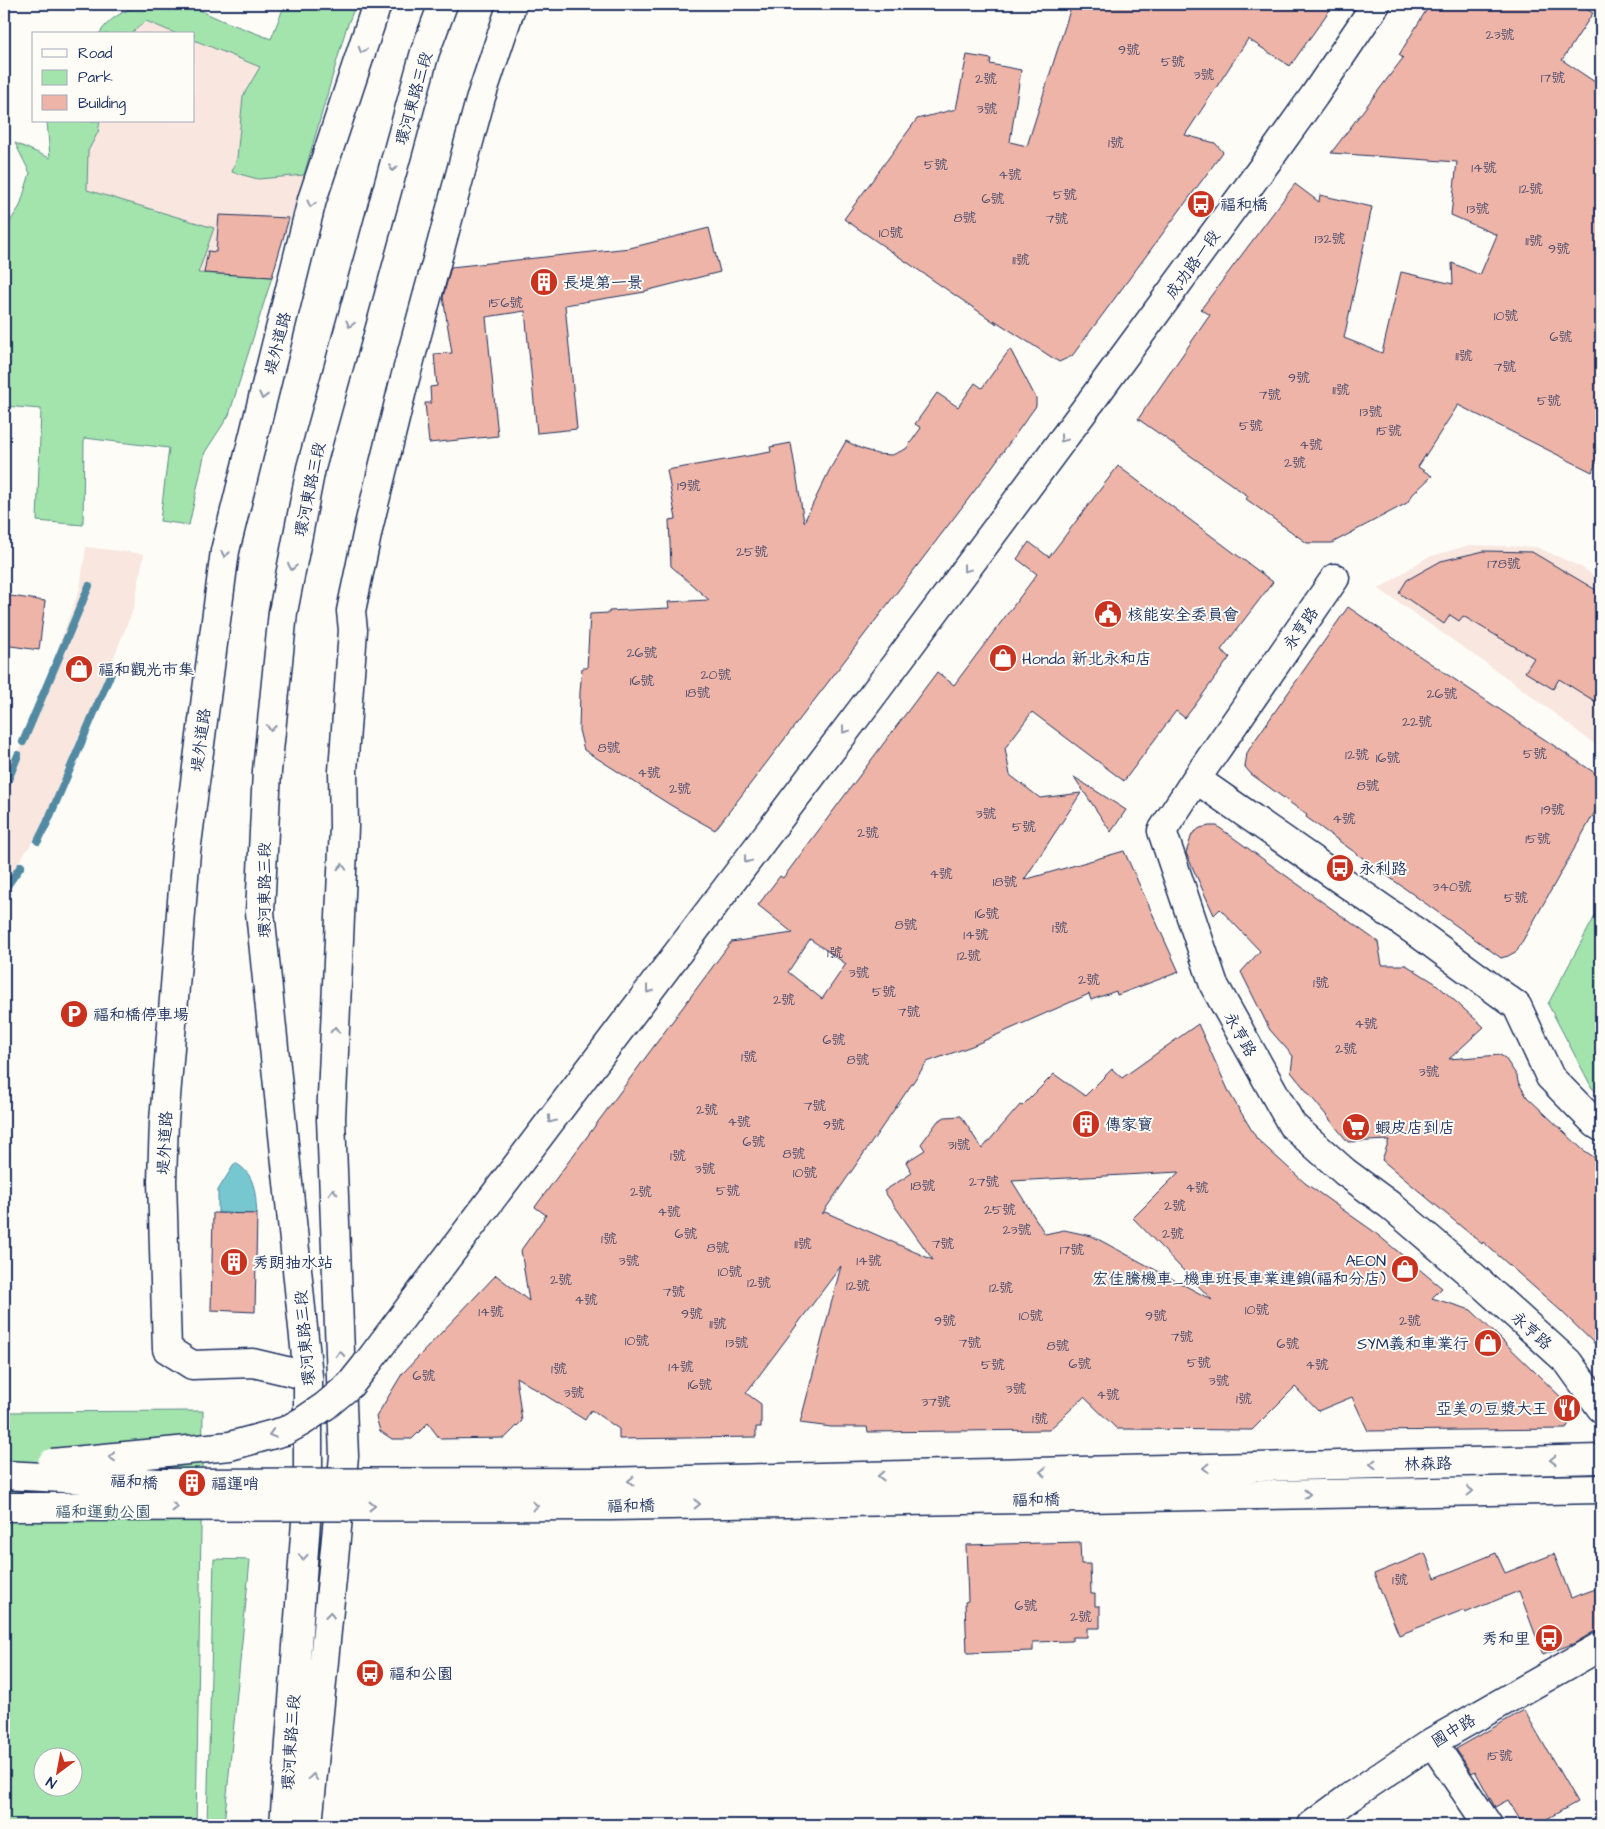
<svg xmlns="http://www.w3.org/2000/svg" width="1605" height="1829" font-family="'Architects Daughter','LXGW WenKai TC','Klee One',sans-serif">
<rect width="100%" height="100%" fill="#fdfcf7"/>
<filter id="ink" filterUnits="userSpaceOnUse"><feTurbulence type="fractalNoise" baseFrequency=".02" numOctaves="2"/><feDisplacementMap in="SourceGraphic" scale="10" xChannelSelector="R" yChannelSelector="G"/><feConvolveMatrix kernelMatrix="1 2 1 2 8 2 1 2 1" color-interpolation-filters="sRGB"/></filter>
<g filter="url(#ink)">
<path fill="#f8e6df" d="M146 21 177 34H130Z
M194 40 260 67 243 96 237 158 258 179 304 175 272 277 198 273 214 228 87 190 88 151 98 132 100 121H194Z
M1469 545 1536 547 1581 567 1601 581V749L1513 682 1379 589 1426 558Z
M86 547 144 554 134 607 49 818 4 883V790L27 732 80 588Z"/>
<path fill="#a3e4ad" stroke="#5f8a86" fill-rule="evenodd" d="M142 4H186L221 20 271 39 285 4H356L346 29 304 175 258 179 232 172 237 158 243 96 260 67 194 40V34H177L146 21 130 34H99C110 17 124 11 142 4Z
M47 121H100L98 132 88 151 87 190 214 228 198 273 272 277 229 415 205 452 189 525 160 521 169 448 84 438 83 525 37 521 41 409 4 406V231L20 206 30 173 15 143 50 158Z
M1601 905V1095L1592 1088 1548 1004Z
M203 1411 196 1825H4V1412ZM42 1756H72V1786H42Z
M214 1559 250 1560 224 1825H207Z"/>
<path fill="#77c7d1" stroke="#528aa3" d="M235 1163C256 1174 255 1193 257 1214L218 1213V1190Z"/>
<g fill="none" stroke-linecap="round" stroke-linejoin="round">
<path stroke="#528aa3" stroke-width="8" d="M23 742 89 586
M4 790 18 755
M38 841 47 823 111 673
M4 890 21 866"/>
</g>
<path fill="#eeb4a7" stroke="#1b2f5e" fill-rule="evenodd" d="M1072 4H1334L1290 66 1248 39 1185 135 1215 143 1223 152 1072 356 1059 362 994 320 997 324 844 219 917 119 956 109 967 55 991 59 990 64 1021 70 1010 142 1027 146Z
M1430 4H1578L1593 13 1562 60 1601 86V451L1592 472 1458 405 1418 467 1432 476 1413 494 1407 503 1332 543H1307L1246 499 1248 496 1138 419 1210 315 1201 309 1295 184 1319 202 1320 195 1372 207 1344 338 1382 353 1401 272 1453 284 1452 263 1480 275 1497 235 1451 215 1457 162 1331 153 1403 58 1399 55Z
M219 215 289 218 272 277 204 273 208 251 216 252Z
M709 228 720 272 645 291V292L565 305 577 429 537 433 525 311 486 317 498 436 429 443 425 403H431L430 387 437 386 434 354 452 353 443 297 451 267 630 248Z
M1010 349 1036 398V406L979 485 715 830 672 806 584 750 579 730 580 692 582 668H587L590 614 609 613V611L669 608 668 602 709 600 671 566 669 520 676 519 667 470 771 452 770 447 791 443 804 522 829 471 846 441 860 448 877 454 892 455 906 449 921 428 915 424 937 393 958 407 975 383 982 388Z
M1118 466 1273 582 1221 650 1230 657 1198 701 1185 718 1176 711 1124 781 1032 712 1005 748 1010 775 1040 798 1081 793 1024 880 1124 851 1179 972 1117 995 1116 991 1091 1000 1089 994 972 1046 927 1062 822 1214 825 1212 933 1260 884 1191 912 1173 906 1162 925 1150 921 1144 938 1121 945 1117 961 1116 982 1149 1020 1105 1022 1106 1054 1074 1085 1096 1112 1069 1122 1078 1198 1024 1230 1094 1257 1139 1305 1183 1373 1231 1442 1288 1432 1298 1471 1310 1567 1403 1572 1417 1566 1429 1368 1431 1352 1397 1318 1411 1295 1387 1252 1430 1117 1429 1084 1397 1049 1430 868 1432 867 1427H831L800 1423 841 1266 746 1393 761 1404V1427H756V1437L619 1439V1429L591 1410 585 1420 516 1377 522 1421 505 1438 440 1439 428 1423 412 1439H392L380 1431 376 1417 402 1374 496 1275 529 1301 521 1250 546 1215 535 1207 731 942 793 933 758 905 780 876 783 878 937 672 954 685 1014 605 1037 574 1017 559 1029 542 1049 557ZM810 939 846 964 822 999 788 972ZM1179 1172 1133 1218 1212 1300 1092 1236 1064 1230 1045 1234 1012 1181Z
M1484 551 1532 552 1601 593V705L1559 679 1553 689 1525 672 1534 658 1463 616 1459 621 1450 615 1444 624 1399 593 1407 580 1441 561Z
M4 595 45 601 39 650 4 645Z
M1348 607 1421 657 1601 777V801L1517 951 1508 956 1501 958 1306 817 1307 815 1251 774 1245 767 1247 753 1253 743Z
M1074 777 1126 810 1111 832Z
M1209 826H1217L1378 942 1382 965H1406L1435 983 1484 1027 1449 1059 1500 1055 1505 1058 1517 1076 1518 1082 1527 1097 1582 1149 1601 1162V1350L1560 1310 1483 1242 1482 1244 1382 1160 1389 1140 1348 1142 1291 1072 1293 1056 1270 1030 1241 972 1260 951 1220 909 1214 915 1186 853 1192 834 1200 828Z
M213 1213 257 1214 255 1312 211 1310Z
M1080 1542 1081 1564H1090L1091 1594H1095V1606H1100V1628H1087V1637H1072V1641L1033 1642V1651L967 1653 965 1602 968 1601 966 1545Z
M1425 1553 1435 1578 1496 1553 1505 1573 1554 1554 1571 1598 1601 1587V1630L1593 1632 1575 1643 1543 1655 1519 1591 1465 1613 1463 1610 1399 1635 1374 1574Z
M1524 1710 1577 1802 1536 1825H1523L1508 1800 1495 1807 1475 1771 1472 1773 1456 1749Z"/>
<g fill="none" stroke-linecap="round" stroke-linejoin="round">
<defs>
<path id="minor" d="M1092 400 1274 152 1314 96 1376 4
M1335 578 1196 779 1162 831 1214 985 1292 1125 1345 1172 1391 1206 1473 1276 1568 1362 1601 1408
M1196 779 1419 934 1517 1006 1550 1077 1596 1124 1601 1127
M308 1376 253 1363 192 1365 167 1349 162 1181 164 1121 186 852 225 551 312 200 377 4
M1254 1467 1601 1459
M1258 1495 1601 1489
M1432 1742 1488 1825
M284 1825 308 1494V1376L260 912 267 771 283 612 311 468 425 52 443 4
M308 1825 344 1456 331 1119 344 827 343 771 353 630 351 611 369 525 403 386 481 97 512 4
M1312 1825 1350 1797 1432 1742 1601 1646"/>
<path id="major" d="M366 1365 875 692 1092 400"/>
</defs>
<use href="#minor" stroke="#1b2f5e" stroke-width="31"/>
<use href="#major" stroke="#1b2f5e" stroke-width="31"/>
<use href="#minor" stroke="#fdfcf7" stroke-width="28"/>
<use href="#major" stroke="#fdfcf7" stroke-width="28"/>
<defs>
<path id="major-bridge" d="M52 1463 230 1446 285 1431 303 1421 325 1406 350 1385 366 1365
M4 1475 161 1483 601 1482 1254 1467
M4 1507 611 1506 1258 1495"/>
</defs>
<use href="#major-bridge" stroke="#1b2f5e" stroke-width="31" stroke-linecap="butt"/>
<use href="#major-bridge" stroke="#fdfcf7" stroke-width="28"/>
</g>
<defs><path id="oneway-chevron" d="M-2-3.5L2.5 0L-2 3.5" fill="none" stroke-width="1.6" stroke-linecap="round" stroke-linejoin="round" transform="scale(1.25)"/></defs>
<g stroke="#8c96aa">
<use href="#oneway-chevron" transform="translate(362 50) rotate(108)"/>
<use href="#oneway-chevron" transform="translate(393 168) rotate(105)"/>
<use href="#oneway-chevron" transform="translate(311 204) rotate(105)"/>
<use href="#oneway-chevron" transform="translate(350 324) rotate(105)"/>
<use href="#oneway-chevron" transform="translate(263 396) rotate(104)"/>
<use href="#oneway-chevron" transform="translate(1063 439) rotate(127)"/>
<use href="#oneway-chevron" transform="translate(225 554) rotate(100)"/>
<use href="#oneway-chevron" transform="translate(292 567) rotate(101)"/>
<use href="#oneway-chevron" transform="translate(966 569) rotate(127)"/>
<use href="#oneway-chevron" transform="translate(271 728) rotate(96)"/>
<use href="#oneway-chevron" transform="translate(845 730) rotate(127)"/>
<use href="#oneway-chevron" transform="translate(747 860) rotate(127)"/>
<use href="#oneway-chevron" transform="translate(342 867) rotate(-87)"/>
<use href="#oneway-chevron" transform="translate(649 990) rotate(127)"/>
<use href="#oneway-chevron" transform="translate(335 1030) rotate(-87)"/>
<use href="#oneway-chevron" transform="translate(551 1120) rotate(127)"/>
<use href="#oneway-chevron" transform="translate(333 1192) rotate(-92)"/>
<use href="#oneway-chevron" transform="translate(340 1354) rotate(-93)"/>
<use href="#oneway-chevron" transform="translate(272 1434) rotate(164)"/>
<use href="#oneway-chevron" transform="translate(112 1457) rotate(175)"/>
<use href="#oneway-chevron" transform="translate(1553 1460) rotate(179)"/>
<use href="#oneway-chevron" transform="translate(1373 1464) rotate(179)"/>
<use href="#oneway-chevron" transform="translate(1206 1468) rotate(179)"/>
<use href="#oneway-chevron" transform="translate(1043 1472) rotate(179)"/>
<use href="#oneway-chevron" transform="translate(881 1476) rotate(179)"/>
<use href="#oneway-chevron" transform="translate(631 1481) rotate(179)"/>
<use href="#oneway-chevron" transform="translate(1470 1491) rotate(-1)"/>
<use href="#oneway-chevron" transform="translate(1307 1494) rotate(-1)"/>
<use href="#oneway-chevron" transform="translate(697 1504) rotate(-1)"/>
<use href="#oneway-chevron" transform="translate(372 1506)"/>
<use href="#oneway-chevron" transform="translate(535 1506)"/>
<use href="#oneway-chevron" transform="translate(175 1507)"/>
<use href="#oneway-chevron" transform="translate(303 1557) rotate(94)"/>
<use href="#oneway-chevron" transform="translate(330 1615) rotate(-84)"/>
<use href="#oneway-chevron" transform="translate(313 1777) rotate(-84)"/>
</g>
</g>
<defs>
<symbol id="bus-disc" viewBox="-11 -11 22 22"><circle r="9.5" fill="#c8321e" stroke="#fdfcf7"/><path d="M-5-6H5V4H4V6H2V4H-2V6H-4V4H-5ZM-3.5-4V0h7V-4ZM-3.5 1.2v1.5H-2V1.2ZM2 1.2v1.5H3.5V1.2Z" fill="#fff"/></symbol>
<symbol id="building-disc" viewBox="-11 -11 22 22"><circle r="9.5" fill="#c8321e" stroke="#fdfcf7"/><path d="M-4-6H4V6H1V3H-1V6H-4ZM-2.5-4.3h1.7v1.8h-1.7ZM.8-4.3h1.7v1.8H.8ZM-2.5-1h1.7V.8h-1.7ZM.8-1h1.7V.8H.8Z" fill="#fff"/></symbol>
<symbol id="civic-disc" viewBox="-11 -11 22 22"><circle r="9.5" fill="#c8321e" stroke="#fdfcf7"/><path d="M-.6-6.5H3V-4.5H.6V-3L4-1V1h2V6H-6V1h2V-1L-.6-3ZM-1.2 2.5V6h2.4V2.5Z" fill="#fff"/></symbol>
<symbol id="shop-disc" viewBox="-11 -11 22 22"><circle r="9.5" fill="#c8321e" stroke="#fdfcf7"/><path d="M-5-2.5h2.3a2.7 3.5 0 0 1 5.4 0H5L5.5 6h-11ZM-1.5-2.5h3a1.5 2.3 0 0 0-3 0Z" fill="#fff"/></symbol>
<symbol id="parking-disc" viewBox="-11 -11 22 22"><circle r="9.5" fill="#c8321e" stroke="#fdfcf7"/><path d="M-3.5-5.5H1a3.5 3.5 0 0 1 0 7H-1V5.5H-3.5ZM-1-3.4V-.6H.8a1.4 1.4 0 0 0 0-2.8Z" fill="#fff"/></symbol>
<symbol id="supermarket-disc" viewBox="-11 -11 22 22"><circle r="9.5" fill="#c8321e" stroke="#fdfcf7"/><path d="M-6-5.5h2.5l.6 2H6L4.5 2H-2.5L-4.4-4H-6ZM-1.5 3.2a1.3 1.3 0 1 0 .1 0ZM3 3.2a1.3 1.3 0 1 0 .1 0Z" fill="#fff"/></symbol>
<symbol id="restaurant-disc" viewBox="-11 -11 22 22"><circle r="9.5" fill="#c8321e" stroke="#fdfcf7"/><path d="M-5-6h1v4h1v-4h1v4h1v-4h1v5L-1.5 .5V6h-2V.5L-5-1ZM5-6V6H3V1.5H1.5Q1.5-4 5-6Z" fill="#fff"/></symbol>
</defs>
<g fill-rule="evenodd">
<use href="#bus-disc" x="1185" y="188" width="32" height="32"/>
<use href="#building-disc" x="528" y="266" width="32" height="32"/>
<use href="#civic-disc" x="1092" y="598" width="32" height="32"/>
<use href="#shop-disc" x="987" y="642" width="32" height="32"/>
<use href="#shop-disc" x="63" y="653" width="32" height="32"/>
<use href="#bus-disc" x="1324" y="852" width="32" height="32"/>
<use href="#parking-disc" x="58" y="998" width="32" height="32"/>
<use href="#building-disc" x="1070" y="1108" width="32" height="32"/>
<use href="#supermarket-disc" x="1340" y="1111" width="32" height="32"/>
<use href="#building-disc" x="218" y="1246" width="32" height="32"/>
<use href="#shop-disc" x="1389" y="1253" width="32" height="32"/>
<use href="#shop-disc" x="1472" y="1327" width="32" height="32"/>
<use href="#restaurant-disc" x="1551" y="1392" width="32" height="32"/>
<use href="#building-disc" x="176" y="1467" width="32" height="32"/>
<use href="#bus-disc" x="1533" y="1622" width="32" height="32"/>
<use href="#bus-disc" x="354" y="1657" width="32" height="32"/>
</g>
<g text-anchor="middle" stroke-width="4" stroke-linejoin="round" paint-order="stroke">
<g font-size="14" fill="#505070">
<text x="1500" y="39">23號</text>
<text x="1129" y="54">9號</text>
<text x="1173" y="66">5號</text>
<text x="1204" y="79">3號</text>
<text x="1553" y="82">17號</text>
<text x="986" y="83">2號</text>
<text x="987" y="113">3號</text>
<text x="1116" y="147">1號</text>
<text x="936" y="169">5號</text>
<text x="1484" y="172">14號</text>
<text x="1010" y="179">4號</text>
<text x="1531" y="193">12號</text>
<text x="1065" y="199">5號</text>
<text x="993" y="203">6號</text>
<text x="1478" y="213">13號</text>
<text x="965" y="222">8號</text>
<text x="1057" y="223">7號</text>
<text x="891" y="237">10號</text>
<text x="1330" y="243">132號</text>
<text x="1534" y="245">11號</text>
<text x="1559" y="253">9號</text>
<text x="1021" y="264">11號</text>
<text x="506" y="307">156號</text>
<text x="1506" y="320">10號</text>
<text x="1561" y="341">6號</text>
<text x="1464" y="360">11號</text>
<text x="1505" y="371">7號</text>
<text x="1299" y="382">9號</text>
<text x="1341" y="394">11號</text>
<text x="1270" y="399">7號</text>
<text x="1549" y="405">5號</text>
<text x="1371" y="416">13號</text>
<text x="1251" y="430">5號</text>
<text x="1389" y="435">15號</text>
<text x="1311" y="449">4號</text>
<text x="1295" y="467">2號</text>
<text x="689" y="490">19號</text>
<text x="752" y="556">25號</text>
<text x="1504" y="568">178號</text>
<text x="642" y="657">26號</text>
<text x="716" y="679">20號</text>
<text x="642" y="685">16號</text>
<text x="698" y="697">18號</text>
<text x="1442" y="698">26號</text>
<text x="1417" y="726">22號</text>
<text x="609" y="752">8號</text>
<text x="1535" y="758">5號</text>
<text x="1357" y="759">12號</text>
<text x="1388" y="762">16號</text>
<text x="649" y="777">4號</text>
<text x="1368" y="790">8號</text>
<text x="680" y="793">2號</text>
<text x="1553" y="814">19號</text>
<text x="986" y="818">3號</text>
<text x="1344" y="823">4號</text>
<text x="1024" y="831">5號</text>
<text x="868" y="837">2號</text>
<text x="1538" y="843">15號</text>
<text x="941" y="878">4號</text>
<text x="1005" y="886">18號</text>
<text x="1452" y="891">340號</text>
<text x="1516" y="902">5號</text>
<text x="987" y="918">16號</text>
<text x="906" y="929">8號</text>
<text x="1060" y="932">1號</text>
<text x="976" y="939">14號</text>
<text x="835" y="957">1號</text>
<text x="969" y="960">12號</text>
<text x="859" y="977">3號</text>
<text x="1089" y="984">2號</text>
<text x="1321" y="987">1號</text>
<text x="884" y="996">5號</text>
<text x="784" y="1004">2號</text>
<text x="909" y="1016">7號</text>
<text x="1366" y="1028">4號</text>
<text x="834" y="1044">6號</text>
<text x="1346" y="1053">2號</text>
<text x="749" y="1061">1號</text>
<text x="858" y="1064">8號</text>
<text x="1429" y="1076">3號</text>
<text x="815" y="1110">7號</text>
<text x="707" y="1114">2號</text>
<text x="739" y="1126">4號</text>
<text x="834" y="1129">9號</text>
<text x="754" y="1146">6號</text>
<text x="959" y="1149">31號</text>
<text x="794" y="1158">8號</text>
<text x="678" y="1160">1號</text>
<text x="705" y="1173">3號</text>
<text x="805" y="1177">10號</text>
<text x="984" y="1186">27號</text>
<text x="923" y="1190">18號</text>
<text x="1197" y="1192">4號</text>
<text x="728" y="1195">5號</text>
<text x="641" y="1196">2號</text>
<text x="1175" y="1210">2號</text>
<text x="1000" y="1214">25號</text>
<text x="669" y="1216">4號</text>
<text x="1017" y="1234">23號</text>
<text x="686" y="1238">6號</text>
<text x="1173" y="1238">2號</text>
<text x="609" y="1243">1號</text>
<text x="803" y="1248">11號</text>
<text x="943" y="1248">7號</text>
<text x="718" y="1252">8號</text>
<text x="1072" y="1254">17號</text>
<text x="629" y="1265">3號</text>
<text x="869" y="1265">14號</text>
<text x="730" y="1276">10號</text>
<text x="561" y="1284">2號</text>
<text x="759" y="1287">12號</text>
<text x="858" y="1290">12號</text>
<text x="1001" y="1292">12號</text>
<text x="674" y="1296">7號</text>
<text x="586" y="1304">4號</text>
<text x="1257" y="1314">10號</text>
<text x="491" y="1316">14號</text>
<text x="692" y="1318">9號</text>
<text x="1031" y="1320">10號</text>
<text x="1156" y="1320">9號</text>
<text x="945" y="1325">9號</text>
<text x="1410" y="1325">2號</text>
<text x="718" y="1328">11號</text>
<text x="1182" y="1341">7號</text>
<text x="637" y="1345">10號</text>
<text x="737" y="1347">13號</text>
<text x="970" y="1347">7號</text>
<text x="1288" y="1348">6號</text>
<text x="1058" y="1350">8號</text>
<text x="1199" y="1367">5號</text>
<text x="1080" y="1368">6號</text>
<text x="993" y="1369">5號</text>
<text x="1317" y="1369">4號</text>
<text x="681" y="1371">14號</text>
<text x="559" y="1373">1號</text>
<text x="424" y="1380">6號</text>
<text x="1219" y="1385">3號</text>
<text x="700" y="1389">16號</text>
<text x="1016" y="1393">3號</text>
<text x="574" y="1397">3號</text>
<text x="1108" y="1399">4號</text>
<text x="1244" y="1403">1號</text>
<text x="936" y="1406">37號</text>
<text x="1040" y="1423">1號</text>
<text x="1400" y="1584">1號</text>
<text x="1026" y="1610">6號</text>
<text x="1081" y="1621">2號</text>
<text x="1500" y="1760">15號</text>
</g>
<g font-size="16" fill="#1b2f5e" stroke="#fdfcf7">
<text transform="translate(413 98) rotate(-74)" y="6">環河東路三段</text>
<text transform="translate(1192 264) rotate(-54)" y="6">成功路一段</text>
<text transform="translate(277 343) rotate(-76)" y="6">堤外道路</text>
<text transform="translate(309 489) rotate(-78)" y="6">環河東路三段</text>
<text transform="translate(1300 628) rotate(-55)" y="6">永亨路</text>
<text transform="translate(200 740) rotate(-83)" y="6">堤外道路</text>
<text transform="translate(264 890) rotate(-90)" y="6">環河東路三段</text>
<text transform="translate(1241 1034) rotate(61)" y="6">永亨路</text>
<text transform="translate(164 1143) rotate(-87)" y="6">堤外道路</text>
<text transform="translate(1532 1330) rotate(42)" y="6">永亨路</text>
<text transform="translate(304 1338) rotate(-95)" y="6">環河東路三段</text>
<text transform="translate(1428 1463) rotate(-1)" y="6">林森路</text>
<text transform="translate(134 1481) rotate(3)" y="6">福和橋</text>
<text transform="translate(1036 1499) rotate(-1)" y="6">福和橋</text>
<text transform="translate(631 1505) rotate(-1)" y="6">福和橋</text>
<text transform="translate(1453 1730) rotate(-31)" y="6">國中路</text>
<text transform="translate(290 1742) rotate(-86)" y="6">環河東路三段</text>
</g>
<g font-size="16" fill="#1b2f5e" stroke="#fdfcf7" text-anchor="start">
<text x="1220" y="210">福和橋</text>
<text x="563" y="288">長堤第一景</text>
<text x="1127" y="620">核能安全委員會</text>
<text x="1022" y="664">Honda 新北永和店</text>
<text x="98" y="675">福和觀光市集</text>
<text x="1359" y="874">永利路</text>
<text x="93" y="1020">福和橋停車場</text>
<text x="1105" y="1130">傳家寶</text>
<text x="1375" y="1133">蝦皮店到店</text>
<text x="1386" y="1266" text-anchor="end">AEON<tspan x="1386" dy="18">宏佳騰機車_機車班長車業連鎖(福和分店)</tspan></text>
<text x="253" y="1268">秀朗抽水站</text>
<text x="1469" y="1349" text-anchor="end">SYM義和車業行</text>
<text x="1548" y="1414" text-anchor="end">亞美の豆漿大王</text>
<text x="211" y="1489">福運哨</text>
<text x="1530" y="1644" text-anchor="end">秀和里</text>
<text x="389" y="1679">福和公園</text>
</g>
<g font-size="16" fill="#3d5c72" stroke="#fdfcf7">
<text x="103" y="1517">福和運動公園</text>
</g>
</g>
<rect width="1605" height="1829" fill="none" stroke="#fdfcf7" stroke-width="20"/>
<rect x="10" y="10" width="1585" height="1809" fill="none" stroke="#1b2f5e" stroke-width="2" filter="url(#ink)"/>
<rect x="32" y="32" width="162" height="90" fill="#fdfcf7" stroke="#a3aaba"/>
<rect x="42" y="49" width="25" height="8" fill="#fdfcf7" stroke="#a3aaba"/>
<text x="78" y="58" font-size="15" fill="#1b2f5e">Road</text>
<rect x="42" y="70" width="25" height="15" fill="#a3e4ad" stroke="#a3aaba"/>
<text x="78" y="82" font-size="15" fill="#1b2f5e">Park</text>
<rect x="42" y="95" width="25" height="15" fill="#eeb4a7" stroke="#a3aaba"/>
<text x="78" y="108" font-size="15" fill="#1b2f5e">Building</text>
<g transform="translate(58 1772) rotate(212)"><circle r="24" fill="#fdfcf7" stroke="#a3aaba"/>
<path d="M0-4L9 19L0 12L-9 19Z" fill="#c8321e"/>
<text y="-8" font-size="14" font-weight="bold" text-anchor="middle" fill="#1b2f5e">N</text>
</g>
</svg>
